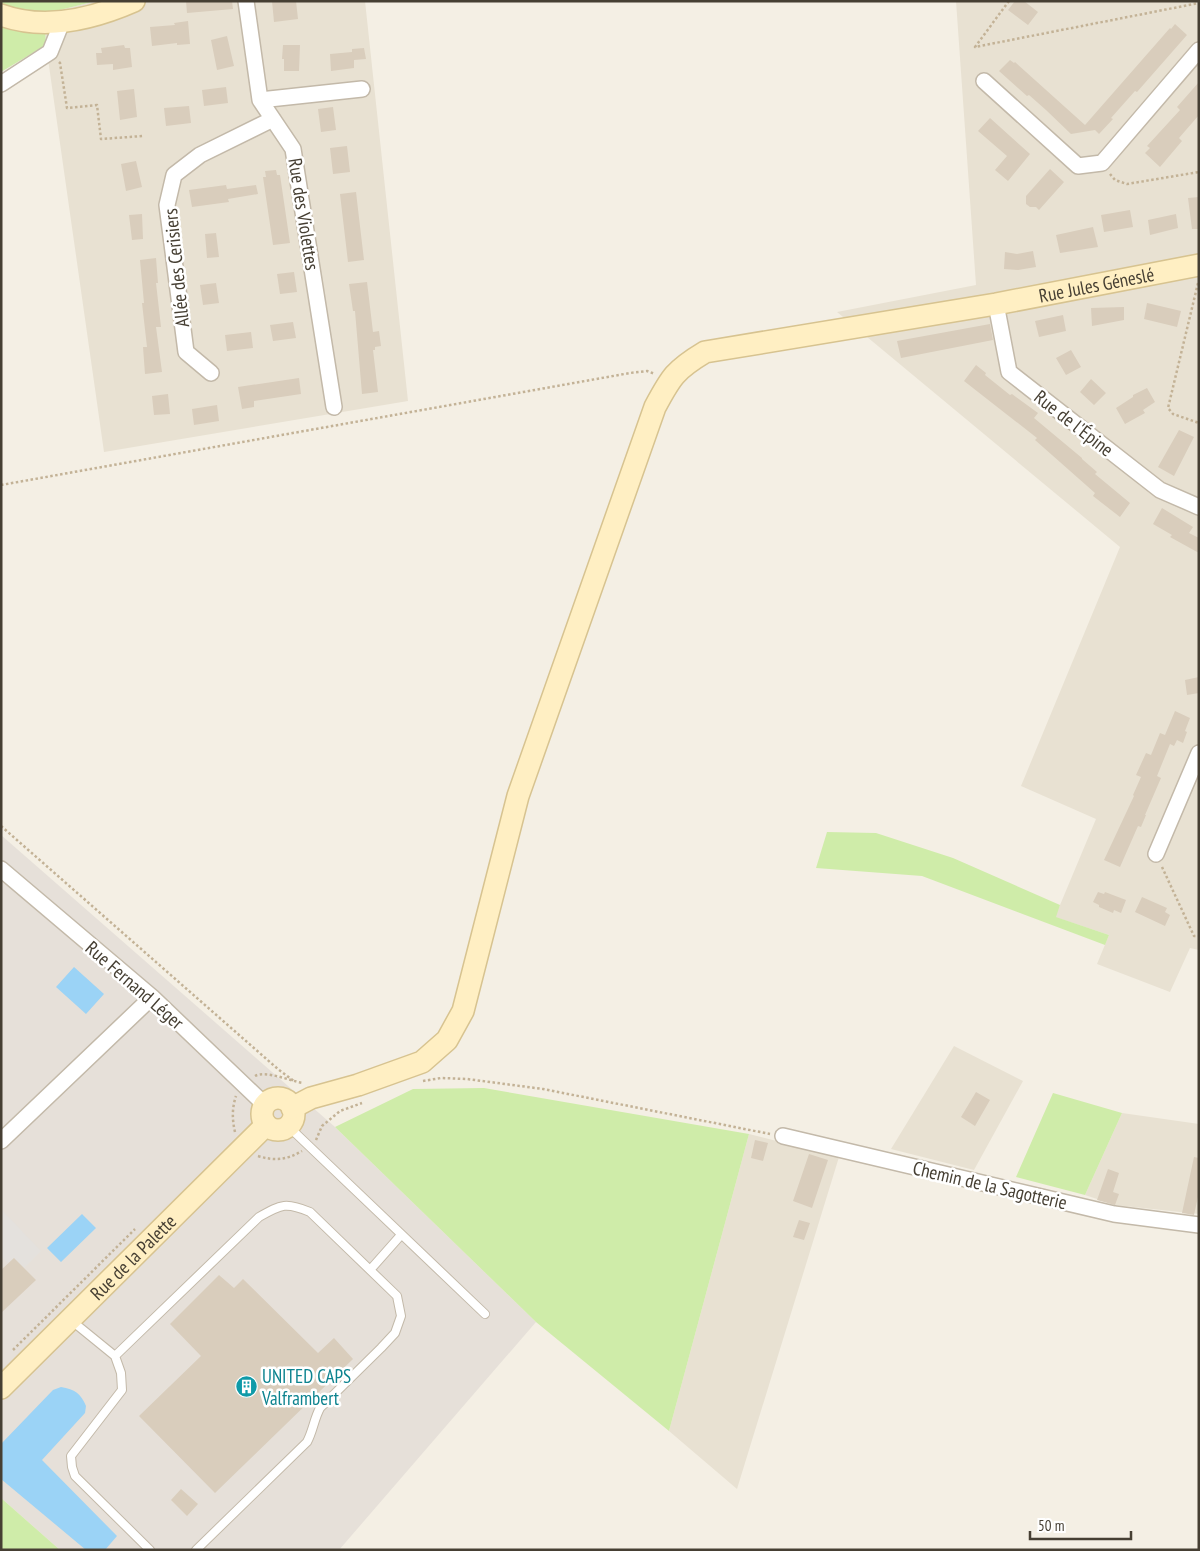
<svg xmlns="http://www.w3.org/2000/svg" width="1200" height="1551" font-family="'PT Sans Narrow',sans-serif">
<rect width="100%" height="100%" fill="#f4efe4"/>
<path fill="#e8e1d2" d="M96 1H365L408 401 104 452 46 45 44 14Z
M956 1H1199V950L1190 948 1170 992 1097 964 1109 935 1055 917 1096 819 1021 786 1120 547 837 312 976 285Z
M954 1046 1023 1081 974 1170 891 1149Z
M1122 1113 1199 1124V1214L1115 1205 1085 1195Z
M749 1134 839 1157 737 1489 669 1431Z"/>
<path fill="#e6e0d9" d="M1 835 335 1127 536 1322 339 1550H60L1 1498Z"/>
<path fill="#cfeca9" d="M1 1H96L44 14 46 45 1 72Z
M827 832 876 833 953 858 1060 905 1056 917 1109 935 1105 945 922 876 816 868Z
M484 1088 749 1134 669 1431 536 1322 335 1127 413 1089Z
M1053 1093 1122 1113 1085 1195 1016 1177Z
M1 1498 60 1550H1Z"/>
<path fill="#e4e1dd" d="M1 1209 41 1251 24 1268 14 1258 8 1263 1 1256Z"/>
<path fill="#9bd3f6" d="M74 967 104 994 86 1014 56 987Z
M82 1214 96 1228 61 1262 47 1248Z
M61 1387C75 1389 81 1394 86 1406L85 1413 42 1460 117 1536 105 1550H86L1 1479V1444L53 1390Z"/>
<path fill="#d9cdbc" d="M186 1H232L233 9 187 13Z
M272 1H296L298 19 274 22Z
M1015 1H1024L1038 12 1028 25 1008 10Z
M188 21 190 44 177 45V43L152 46 150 27 175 25 174 23Z
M1175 24 1187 35 1137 92 1135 91 1111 118 1113 119 1099 134 1095 130 1071 134 1046 110 1029 95 1027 96 999 71 1010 60 1014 63 1015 62 1085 125 1170 28 1171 29Z
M227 36 234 66 217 70 211 40Z
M124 45 125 48H130L132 67 113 70V64L97 65 96 53H102L101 48Z
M283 45H300L299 71H284V59H282Z
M364 48 366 59 354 60V68L331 71 330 54 352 52V49Z
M1199 82V115L1179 138 1182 141 1160 167 1145 153 1150 148 1147 146 1180 110 1177 107Z
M226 87 228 103 204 106 202 90Z
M134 89 137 117 120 120 117 91Z
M189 106 191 123 166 126 164 108Z
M333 107 336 130 321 132 318 109Z
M990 118 1030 154 1008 181 995 170 1007 156 978 131Z
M347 146 350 172 333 174 330 148Z
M136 161 142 187 126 191 121 164Z
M1050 169 1064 182 1039 210 1036 207H1030L1026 204V196Z
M276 170 277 175H280L290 243 273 245 263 177H266L265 171Z
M226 185 227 189 256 185 258 194 228 199 229 202 192 207 189 190Z
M356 192 364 260 348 262 340 194Z
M1199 197V229H1192L1188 198Z
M1130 210 1133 227 1104 232 1101 215Z
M142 214 143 239 132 240 129 215Z
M1176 214 1178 228 1150 235 1148 220Z
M1093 227 1098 247 1060 253 1056 235Z
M216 233 219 257 207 258 205 234Z
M1033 251 1036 267 1018 270 1004 269 1005 252 1017 254Z
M156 258 158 283H156L161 327H156L162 372 145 374 143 347H147L142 303H144L140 260Z
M294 272 297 292 280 294 277 274Z
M367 282 373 332 379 331 381 346 375 347V350H373L378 392 362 394 355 311H353L349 284Z
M216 283 219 303 203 305 200 285Z
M1147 303 1181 311 1177 327 1144 319Z
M1124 307V320L1092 326 1091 308Z
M1063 315 1066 331 1039 337 1035 321Z
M293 322 296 338 273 341 270 325Z
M990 324 993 340 901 358 897 341Z
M251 332 253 348 227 351 225 335Z
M1071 350 1081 367 1066 375 1056 358Z
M976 365 986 373 985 375 1010 395 1012 394 1038 413 1034 418 1082 458V459L1097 472 1095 474 1130 503 1120 517 1093 496 1095 493 1035 440 1037 438 964 381Z
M299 378 301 394 254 401V407L242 409 238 387Z
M1091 379 1106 393 1094 405 1080 392Z
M1147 388 1155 402 1143 410 1145 413 1125 424 1116 408 1133 397V395Z
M168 394 170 414 154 415 152 396Z
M217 405 219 421 194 425 192 409Z
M1179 430 1194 437 1174 476 1158 467Z
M1162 508 1193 527 1189 533 1199 538V553L1170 537 1172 535 1153 524Z
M1199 677V693L1187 695 1185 680Z
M1175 711 1190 718 1185 731 1187 732 1183 743 1177 740 1174 746 1170 744 1157 776 1161 778 1145 815H1146L1141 827 1138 826 1120 867 1104 860 1134 796 1133 795 1141 777 1136 775 1146 753 1151 755 1160 733 1165 735Z
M1098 892 1104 894 1105 892 1126 900 1121 913 1114 910 1113 913 1099 907V905L1093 902Z
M1142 897 1167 908 1165 912 1170 915 1165 926 1135 912Z
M976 1092 990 1100 975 1126 961 1117Z
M755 1140 768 1143 763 1161 751 1158Z
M809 1154 828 1160 812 1208 793 1201Z
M1194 1157 1199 1158V1192L1194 1215 1182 1213Z
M1108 1169 1119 1173 1113 1192 1119 1194 1115 1205 1097 1200Z
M799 1220 810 1223 804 1240 793 1237Z
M14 1258 36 1280 1 1313V1270Z
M219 1275 234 1288 243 1279 318 1353 334 1338 353 1359 215 1493 139 1416 201 1356 170 1324Z
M181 1489 198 1504 187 1516 171 1500Z"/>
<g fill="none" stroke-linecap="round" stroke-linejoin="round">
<defs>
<path id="lane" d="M288 1126 485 1314
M370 1270 401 1235
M72 1321 115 1356 121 1373 122 1390 71 1456 72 1467 75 1476 150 1550
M115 1356 259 1217C282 1204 286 1202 310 1212L397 1296 401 1316 395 1333 381 1348 320 1408C314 1419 313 1431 307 1442L196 1550"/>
<path id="street" d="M246 1 260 100 293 149 334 407
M984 81 1078 166 1102 163 1199 50
M1 84 50 52 62 22
M260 100 362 89
M996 304 1009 372 1160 490 1199 507
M211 373 186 352 167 205 174 175 200 155 273 119
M1156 854 1199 753
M1 869 152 997 265 1105
M783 1136 1114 1214 1199 1225
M1 1141 152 997"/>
<g id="secondary">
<path d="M1 15C45 31 93 19 134 1"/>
<circle cx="278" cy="1114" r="16"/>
<path id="s1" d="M292 1108 311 1098 358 1085 422 1062 447 1040 463 1011 518 796 655 407C671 377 675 370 705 352L996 304 1199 265"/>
<path id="s2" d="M1 1388 266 1125"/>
</g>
</defs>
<use href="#lane" stroke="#c3b9a9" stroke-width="10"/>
<use href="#street" stroke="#c3b9a9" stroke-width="18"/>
<use href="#secondary" stroke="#d7c390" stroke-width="24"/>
<path stroke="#c3b296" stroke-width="2.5" stroke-dasharray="2.5 2.5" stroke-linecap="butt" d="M1009 1 975 47 1199 3
M59 62 60 63 67 108 97 105 101 139 143 136
M1110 174 1115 180 1127 184 1199 172
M1198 283 1168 408 1173 414 1199 423
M1 485 630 373 647 371 655 374
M1 826 279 1070 294 1081
M1162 867 1194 936H1199
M255 1076C266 1070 290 1081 303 1083
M423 1081 441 1078 467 1079 543 1089 770 1134
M235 1132C232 1119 232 1108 236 1096
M316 1140 322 1126 340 1111 362 1103
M258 1156C274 1161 287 1160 302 1151
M13 1350 135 1229"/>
<use href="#lane" stroke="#fff" stroke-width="8"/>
<use href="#street" stroke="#fff" stroke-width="15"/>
<use href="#secondary" stroke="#ffefc3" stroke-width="21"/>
</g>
<defs>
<symbol id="building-disc" viewBox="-11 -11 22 22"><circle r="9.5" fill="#0f9aa8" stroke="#fff"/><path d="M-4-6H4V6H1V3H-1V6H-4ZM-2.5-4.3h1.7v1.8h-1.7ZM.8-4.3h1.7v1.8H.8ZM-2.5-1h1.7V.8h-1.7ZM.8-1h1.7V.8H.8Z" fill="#fff"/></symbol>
</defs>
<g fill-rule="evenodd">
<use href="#building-disc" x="234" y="1374" width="25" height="25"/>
</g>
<g text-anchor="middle" stroke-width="5" stroke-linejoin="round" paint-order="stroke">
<g font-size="19" fill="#463f33" stroke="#fff">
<text transform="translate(304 214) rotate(81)" y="7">Rue des Violettes</text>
<text transform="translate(176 268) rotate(-96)" y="7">Allée des Cerisiers</text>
<text dy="7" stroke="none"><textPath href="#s1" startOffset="1312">Rue Jules Géneslé</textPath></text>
<text transform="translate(1074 423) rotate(38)" y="7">Rue de l'Épine</text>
<text transform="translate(135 985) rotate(41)" y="7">Rue Fernand Léger</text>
<text transform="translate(990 1185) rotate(13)" y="7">Chemin de la Sagotterie</text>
<text dy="7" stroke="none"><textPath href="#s2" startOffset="186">Rue de la Palette</textPath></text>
</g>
<g font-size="19" fill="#0d838f" stroke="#fff" text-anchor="start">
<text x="262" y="1383">UNITED CAPS<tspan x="262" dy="22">Valframbert</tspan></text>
</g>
</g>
<rect width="1200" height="1551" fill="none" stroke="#463f33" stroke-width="5"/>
<path d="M1030 1531v8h101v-8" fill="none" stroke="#463f33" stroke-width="2.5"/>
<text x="1038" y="1531" font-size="15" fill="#463f33" stroke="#ffffff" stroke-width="4" paint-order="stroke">50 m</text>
</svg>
